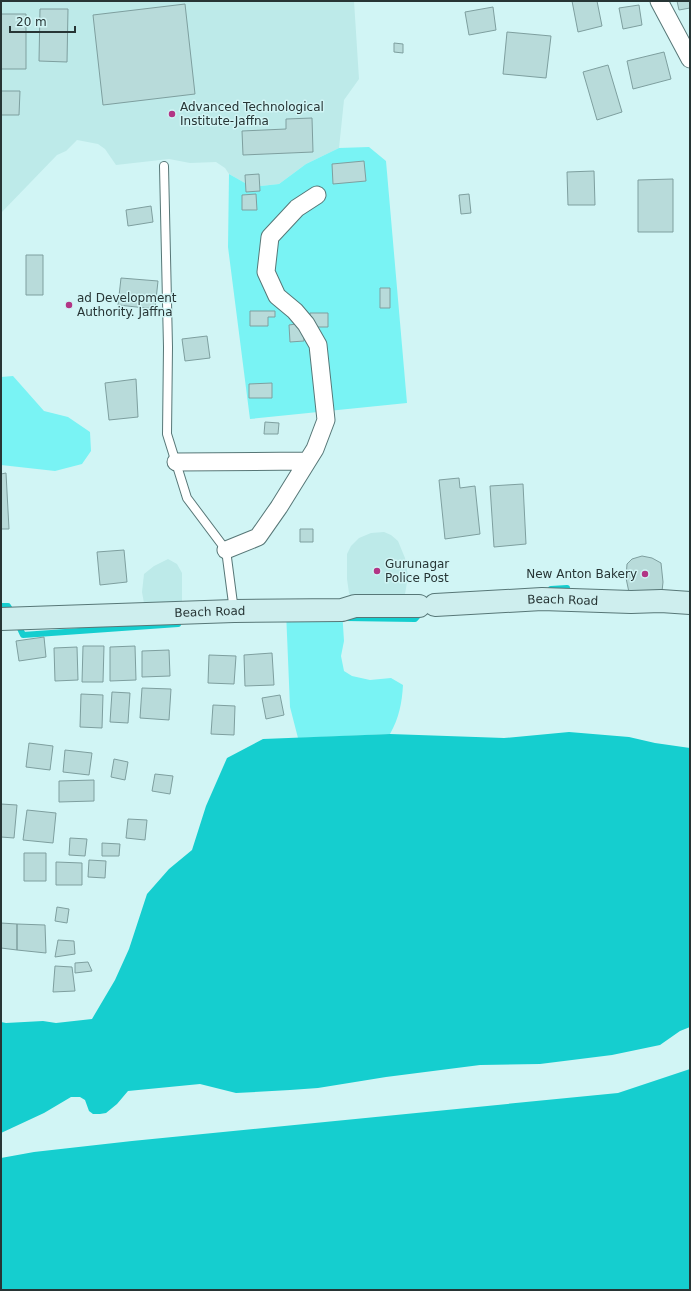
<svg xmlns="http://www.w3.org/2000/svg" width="691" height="1291" font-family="'DejaVu Sans',sans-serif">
<rect width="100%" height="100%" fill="#d1f5f5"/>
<path fill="#bdeae9" d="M1 1H354L359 79 344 100 339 148 306 164 279 184 252 187 229 174 225 168 216 162 190 163 169 159 116 165 105 149 98 144 77 140 66 151 57 155 1 213Z
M384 532 391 535 398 541 405 558 408 576 403 606H355L349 593 347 579V554L351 546 359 538 371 533Z
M168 559 177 564 182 573V603L146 614 142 592 144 574 154 566Z"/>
<path fill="#79f3f4" d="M369 147 386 161 407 403 250 419 228 247 229 174 252 187 279 184 306 164 339 148Z
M13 376 44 411 68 417 90 432 91 451 82 464 55 471 1 465V377Z
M342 610 344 641 341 656 344 671 352 676 370 680 391 678 403 685C402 703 399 718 390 734L298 738 290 707 286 611Z"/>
<path fill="#15cecf" d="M569 732 629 737 655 743 690 748V1027L680 1031 660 1045 612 1055 540 1064 480 1065 386 1077 318 1088 290 1090 236 1093 200 1084 128 1091 117 1104 106 1113 100 1114H93L89 1111 85 1100 80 1097H71L44 1113 1 1133V1022L6 1023 43 1021 56 1023 92 1019 115 980 129 949 147 894 169 869 192 850 206 806 227 758 263 739 390 734 504 738Z
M690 1069V1290H1V1158L34 1152 132 1141 618 1093Z"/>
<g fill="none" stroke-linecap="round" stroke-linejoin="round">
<path stroke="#15cecf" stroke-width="6" d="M551 589 567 588
M1 606H8L13 614
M345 618 415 619 422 611
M17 622 23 635 178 624"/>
</g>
<path fill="#b8dbda" stroke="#7e9f9f" d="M572 1H597L602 26 578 32Z
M677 1H690V8L679 10Z
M185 4 195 94 103 105 93 15Z
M639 5 642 25 623 29 619 8Z
M493 7 496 30 469 35 465 12Z
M40 9H68L67 62 39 61Z
M1 14H26V69H1Z
M507 32 551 36 546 78 503 74Z
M394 43 403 44V53L394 52Z
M664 52 671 79 633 89 627 61Z
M608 65 622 112 597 120 583 72Z
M1 91H20L19 115H1Z
M312 118 313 152 243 155 242 131 286 129V119Z
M364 161 366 181 333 184 332 164Z
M594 171 595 205H568L567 172Z
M259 174 260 191 246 192 245 175Z
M673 179V232H638V180Z
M256 194 257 210H242V195Z
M469 194 471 213 461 214 459 195Z
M151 206 153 222 128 226 126 210Z
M26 255H43V295H26Z
M121 278 158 281 155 309 118 305Z
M380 288H390V308H380Z
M250 311H275V317H268V326H250Z
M310 313H328V327H310Z
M303 323 304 341 290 342 289 325Z
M207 336 210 358 185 361 182 339Z
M136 379 138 417 109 420 105 383Z
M272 383V398H249V384Z
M265 422 279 423 278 434H264Z
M6 473 9 529H1V474Z
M459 478 460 488 475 486 480 534 445 539 439 480Z
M523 484 526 544 494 547 490 486Z
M300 529H313V542H300Z
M124 550 127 582 100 585 97 552Z
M642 556 652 558 661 563 663 582 661 601 631 602 626 578 627 564 632 559Z
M44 637 46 657 19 661 16 641Z
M83 646H104L103 682H82Z
M135 646 136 680 110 681V647Z
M77 647 78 680 55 681 54 648Z
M169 650 170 676 142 677V651Z
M272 653 274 685 245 686 244 655Z
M209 655 236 656 234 684 208 683Z
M142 688 171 689 169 720 140 718Z
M112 692 130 693 128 723 110 722Z
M81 694 103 695 102 728 80 727Z
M280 695 284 715 266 719 262 698Z
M213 705 235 706 234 735 211 734Z
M29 743 53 746 50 770 26 767Z
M65 750 92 753 89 775 63 772Z
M114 759 128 762 125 780 111 777Z
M155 774 173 776 170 794 152 791Z
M94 780V801L59 802V781Z
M1 804 17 805 14 838 1 837Z
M27 810 56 813 53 843 23 840Z
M128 819 147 820 145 840 126 838Z
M70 838 87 839 85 856 69 855Z
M102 843 120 844 119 856H102Z
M24 853H46V881H24Z
M89 860 106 861 105 878 88 877Z
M56 862 82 863V885H56Z
M57 907 69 909 67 923 55 921Z
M1 923 17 924V950L1 948Z
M17 924 45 925 46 953 17 950Z
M58 940 74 941 75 954 55 957Z
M88 962 92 971 75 973V963Z
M55 966 72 967 75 991 53 992Z"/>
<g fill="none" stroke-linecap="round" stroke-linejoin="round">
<defs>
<path id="service" d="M164 166 168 347 167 434 187 498 226 550 234 611"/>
<path id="minor" d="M659 1 690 59
M176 462 307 461
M226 550 258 537 279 507 315 449 326 420 318 345 306 324 295 311 277 296 266 272 270 237 297 208 317 195"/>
<g id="secondary">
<path id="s1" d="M435 605 542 599 631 602 661 601 690 603"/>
<path id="s2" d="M1 619 234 611 342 610 355 606H419"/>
</g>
</defs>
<use href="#service" stroke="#577777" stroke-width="10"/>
<use href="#minor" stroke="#577777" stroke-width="19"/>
<use href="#secondary" stroke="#577777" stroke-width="24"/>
<use href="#service" stroke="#fff" stroke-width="8"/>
<use href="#minor" stroke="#fff" stroke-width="17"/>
<use href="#secondary" stroke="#ceeeee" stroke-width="22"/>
</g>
<g fill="#b23585" stroke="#d1f5f5" stroke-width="1.5">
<circle cx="172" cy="114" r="4"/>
<circle cx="69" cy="305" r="4"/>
<circle cx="377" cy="571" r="4"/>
<circle cx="645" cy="574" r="4"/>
</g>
<g text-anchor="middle" stroke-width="3" stroke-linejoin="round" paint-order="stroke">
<g font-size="12" fill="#273535" stroke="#d1f5f5" text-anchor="start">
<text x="180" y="111">Advanced Technological<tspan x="180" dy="14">Institute-Jaffna</tspan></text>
<text x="77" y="302">ad Development<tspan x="77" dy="14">Authority. Jaffna</tspan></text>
<text x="385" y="568">Gurunagar<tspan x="385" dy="14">Police Post</tspan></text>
<text x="637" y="578" text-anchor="end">New Anton Bakery</text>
</g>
<g font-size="12" fill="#273535" stroke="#d1f5f5">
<text dy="4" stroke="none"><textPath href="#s1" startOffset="128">Beach Road</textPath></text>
<text dy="4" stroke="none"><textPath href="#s2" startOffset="209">Beach Road</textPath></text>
</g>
</g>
<rect width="691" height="1291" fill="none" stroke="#273535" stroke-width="4"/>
<path d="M10 26v6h65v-6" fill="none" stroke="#273535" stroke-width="2"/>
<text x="16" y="26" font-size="12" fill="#273535" stroke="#d1f5f5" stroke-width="3" paint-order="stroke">20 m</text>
</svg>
